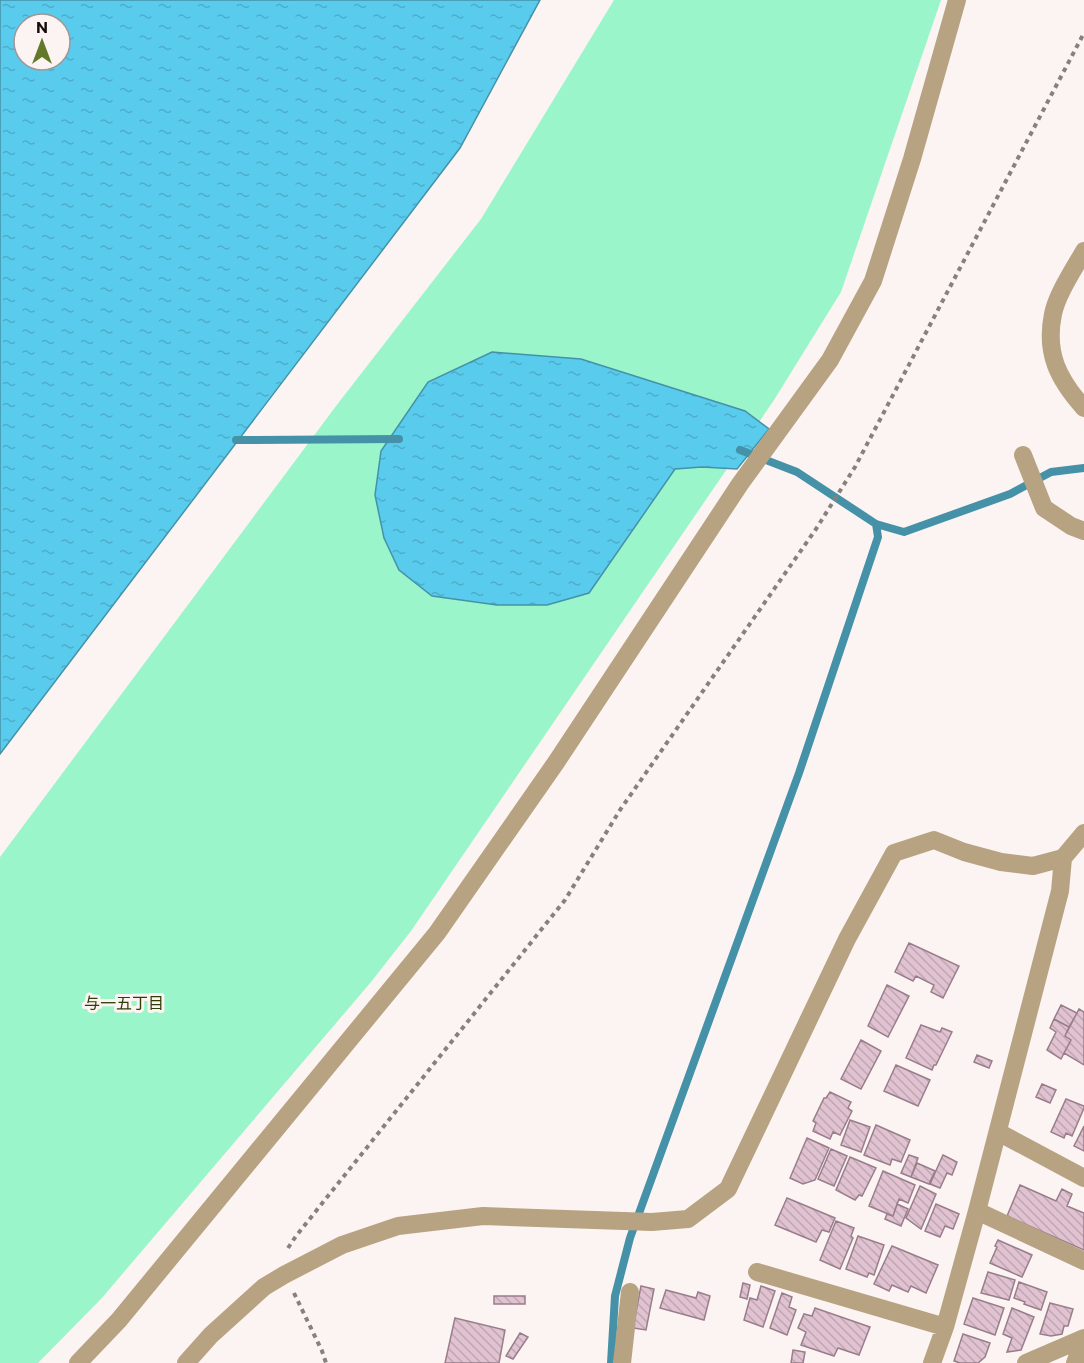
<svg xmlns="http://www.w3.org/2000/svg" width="1084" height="1363" font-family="Commissioner,'Noto Sans JP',sans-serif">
<defs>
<pattern id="water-ripples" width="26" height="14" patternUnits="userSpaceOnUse" patternTransform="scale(1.5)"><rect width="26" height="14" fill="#59cbed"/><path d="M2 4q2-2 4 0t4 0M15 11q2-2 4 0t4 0" fill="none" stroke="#4dadca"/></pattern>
<pattern id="building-back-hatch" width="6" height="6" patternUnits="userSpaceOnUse" patternTransform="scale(1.5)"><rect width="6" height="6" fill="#e0c2d1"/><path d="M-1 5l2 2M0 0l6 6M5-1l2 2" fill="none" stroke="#bfa6b2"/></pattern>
</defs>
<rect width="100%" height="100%" fill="#fbf4f2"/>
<path fill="#9bf5ca" d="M614 0H941L841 292 774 400 411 931 371 982 101 1299 38 1363H0V857L336 406 481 219Z"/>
<path fill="url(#water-ripples)" stroke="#4592a8" stroke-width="1.5" fill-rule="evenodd" d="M0 0H540L460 148 0 754ZM24 24H60V60H24Z
M492 352 581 359 745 411 769 429 737 469 702 467 675 469 589 593 547 605H497L432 596 399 570 384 538 375 495 381 451 428 382Z"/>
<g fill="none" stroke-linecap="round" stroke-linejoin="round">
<path stroke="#4592a8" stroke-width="8" d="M236 440 399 439
M740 450 797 472 876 524 904 532 1010 494 1051 472 1084 468
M611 1363 615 1296 630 1238 799 773 878 537 876 524"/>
</g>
<path fill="url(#building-back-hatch)" stroke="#997d8b" stroke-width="1.5" d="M909 943 959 966 943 998 931 992 934 985 916 976 913 981 895 972Z
M887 985 909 996 888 1037 868 1026Z
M1061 1005 1077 1013 1069 1027 1054 1019Z
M1079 1009 1084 1012V1065L1064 1053 1071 1040 1065 1036Z
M1054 1019 1069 1027 1065 1036 1071 1040 1061 1059 1047 1050 1056 1032 1050 1028Z
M921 1025 940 1032 942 1028 952 1032 936 1065H934L932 1070 906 1058Z
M861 1040 881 1051 861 1089 841 1079Z
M977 1055 992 1061 989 1068 974 1062Z
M896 1065 930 1080 918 1106 884 1091Z
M1042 1084 1056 1090 1050 1103 1036 1097Z
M830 1092 851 1102 848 1108 852 1111 840 1135 833 1132 830 1139 813 1131 816 1123 813 1121 824 1098H826Z
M1066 1099 1084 1106V1108L1072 1136 1066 1133 1064 1138 1051 1132Z
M850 1120 870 1127 861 1152 841 1145Z
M876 1125 910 1140 901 1162 892 1159 890 1165 864 1155Z
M1084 1126V1151L1074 1146Z
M807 1138 829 1148 815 1180 803 1184 790 1178Z
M831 1149 847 1156 834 1186 818 1179Z
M909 1155 918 1158 911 1177 901 1173Z
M943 1155 957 1162 952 1175 947 1173 940 1188 930 1184Z
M850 1157 876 1168 862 1196 859 1195 855 1200 836 1190Z
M917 1163 935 1171 929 1184 911 1177Z
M883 1171 915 1185 908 1203 899 1199 893 1216 869 1206Z
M1020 1185 1056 1201 1062 1189 1072 1194 1067 1206 1084 1213V1250L1007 1216Z
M920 1186 936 1194 921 1229 906 1218Z
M787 1198 835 1218 829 1232 822 1230 816 1242 775 1225Z
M897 1204 908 1209 901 1226 885 1219 887 1214 893 1216Z
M936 1204 959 1214 953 1229 945 1226 940 1237 925 1231Z
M836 1221 854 1228 851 1236 853 1238 840 1269 820 1260Z
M858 1236 884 1245 874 1275 869 1273 867 1277 846 1269Z
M998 1240 1032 1255 1022 1277 990 1263 997 1247 995 1246Z
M892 1246 938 1265 926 1293 911 1286 908 1292 892 1285 889 1291 874 1284Z
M988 1272 1015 1280 1009 1300 981 1293Z
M1019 1282 1047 1292 1041 1310 1024 1304 1025 1302 1014 1298Z
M743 1283 750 1285 747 1299 740 1297Z
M641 1286 654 1289 646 1330 633 1328Z
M761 1286 775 1291 763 1327 744 1320 750 1298 757 1300Z
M666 1290 696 1298 698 1292 710 1296 704 1320 660 1308Z
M782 1293 792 1297 789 1307 796 1310 787 1335 770 1328Z
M494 1296H525V1304H494Z
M973 1298 1004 1308 995 1335 964 1324Z
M1050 1303 1073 1309 1068 1326H1064L1062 1334 1051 1336 1040 1334Z
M815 1308 870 1327 859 1355 838 1348 834 1356 801 1345 806 1332 798 1328 804 1314 812 1316Z
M1012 1308 1034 1317 1021 1350 1007 1352 1012 1338 1003 1334Z
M455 1318 505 1330 499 1363H445Z
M520 1333 528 1337 513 1359 506 1356Z
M963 1334 990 1343 985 1357 978 1363H960L954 1361Z
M793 1350 805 1352 803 1363H791Z"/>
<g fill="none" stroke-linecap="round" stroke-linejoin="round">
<path stroke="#88807d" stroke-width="4" stroke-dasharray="4.5 4.5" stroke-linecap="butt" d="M288 1248 296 1236 565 900 620 810 816 529 855 467 1084 33
M294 1293 322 1351 326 1363"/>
<path stroke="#b7a382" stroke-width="18" d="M1084 251C1074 269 1057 294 1053 314 1045 353 1058 379 1084 408
M1023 455 1044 508 1071 526 1084 531
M998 1132 1084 1178
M977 1211 1084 1261
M757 1272 945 1327
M78 1363 119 1320 437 933 557 761 740 484 830 360 873 281 912 159 957 0
M186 1363 211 1335 264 1287 284 1275 342 1245 398 1226 483 1216 652 1222 688 1219 728 1189 847 939 894 853 934 840 964 852 1001 862 1033 866 1063 858 1084 833
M622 1363 630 1292
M932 1363 945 1327 977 1211 1060 891 1063 858
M1026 1363 1084 1338
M1075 1363 1084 1340"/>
</g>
<g text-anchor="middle" stroke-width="6" stroke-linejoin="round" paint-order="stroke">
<g font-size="16" fill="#303d03" stroke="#fbf4f2">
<text x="124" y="1009">与一五丁目</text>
</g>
</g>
<g transform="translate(42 42)"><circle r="28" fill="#fbf4f2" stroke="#9f9794" stroke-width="1.5"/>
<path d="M0-4.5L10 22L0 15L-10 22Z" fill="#637829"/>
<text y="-9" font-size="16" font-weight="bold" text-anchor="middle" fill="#160c08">N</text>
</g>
</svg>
